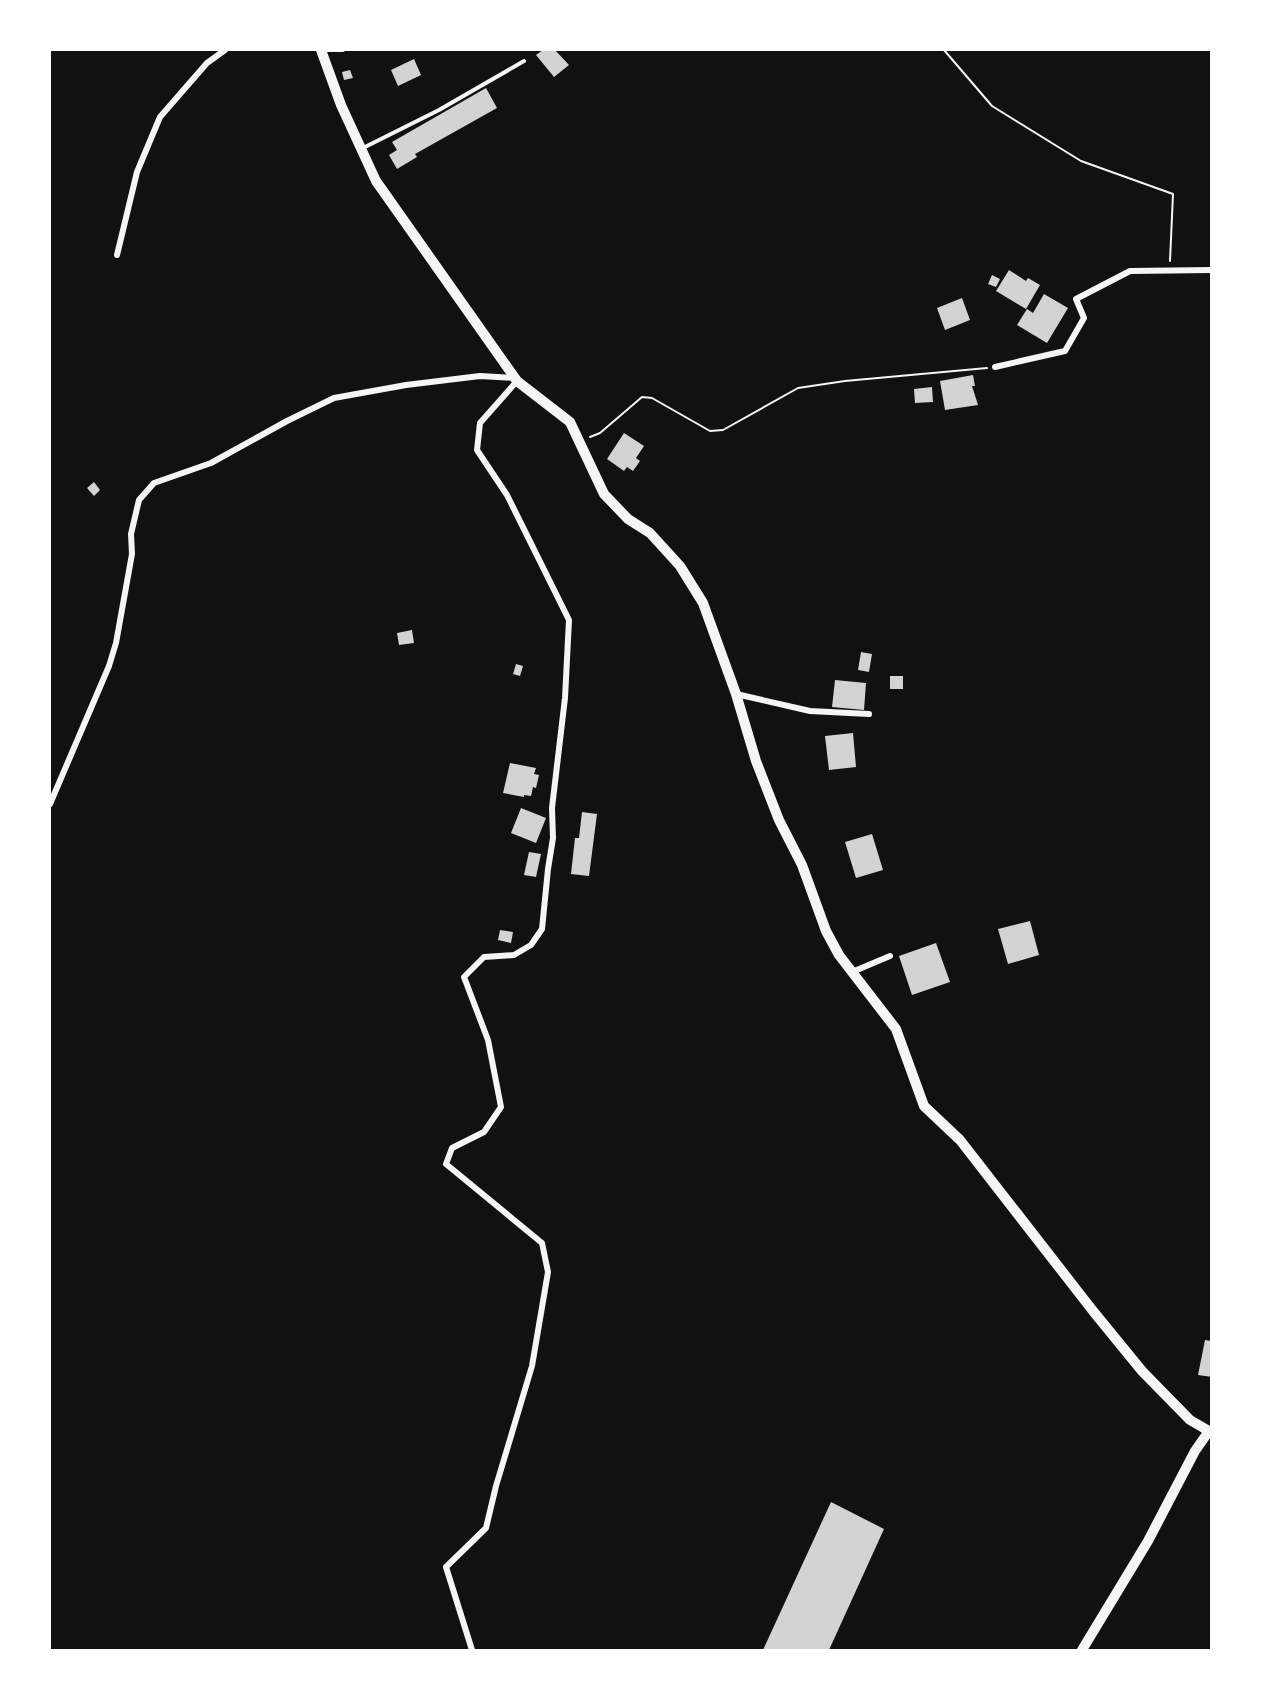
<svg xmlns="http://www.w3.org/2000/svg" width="1261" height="1700" font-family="'Work Sans',sans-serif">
<rect width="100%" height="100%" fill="#111"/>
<path fill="#d3d3d3" d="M543 50H555L569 65 554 77 536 55Z
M414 59 421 75 398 86 391 70Z
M350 70 353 78 344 80 342 72Z
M486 88 497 108 415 154 417 157 397 169 389 155 397 150 392 142Z
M1009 270 1026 281 1028 278 1040 285 1026 309 996 291Z
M992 275 1000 279 996 287 988 284Z
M1044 294 1068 308 1047 343 1017 325 1027 309 1033 313Z
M962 298 970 320 945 330 937 308Z
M973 375 975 386H972L978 405 945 410 940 381Z
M932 387 933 402 915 403 914 389Z
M624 433 644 446 636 458 640 461 633 471 627 467 624 471 607 459Z
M94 482 100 490 94 496 87 488Z
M412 630 414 643 399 645 397 633Z
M861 652 872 654 869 672 858 670Z
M516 664 523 666 520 676 513 674Z
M890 676H903V689H890Z
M835 680 866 683 864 710 832 707Z
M853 733 856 767 829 770 825 736Z
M510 763 536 768 534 774 539 775 536 788 533 787 531 796 524 795V797L503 793Z
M521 808 546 818 536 843 511 833Z
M582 812 597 814 589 876 571 874 575 838H579Z
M872 834 883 870 856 878 845 842Z
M529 852 541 854 536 877 524 875Z
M1030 921 1039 955 1008 964 998 929Z
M500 930 513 932 511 943 498 940Z
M936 943 950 982 912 995 899 956Z
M1205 1340 1212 1341V1377L1198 1375Z
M831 1502 884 1529 829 1650H763Z"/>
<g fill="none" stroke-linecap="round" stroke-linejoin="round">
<path stroke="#f5f5f5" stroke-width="2" d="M944 50 992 106 1081 161 1173 194 1170 261
M590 437 600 433 642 397 652 398 710 431 723 430 798 388 845 381 987 368"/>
<path stroke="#f5f5f5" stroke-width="4" d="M322 50H343
M363 148 439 110 524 61"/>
<path stroke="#f5f5f5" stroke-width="6" d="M117 255 137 172 160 117 207 63 225 50
M995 367 1065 351 1084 318 1076 299 1130 271 1212 270
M736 694 810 711 869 714
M50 804 109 666 116 643 132 554 131 534 139 500 154 483 211 463 287 421 334 398 406 385 480 376 515 378
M852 972 890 956
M472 1650 446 1567 486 1528 496 1486 532 1366 548 1272 542 1243 446 1164 452 1148 484 1132 501 1107 488 1040 464 977 484 957 514 955 531 945 542 929 548 869 553 838 552 808 565 698 569 620 507 495 477 450 480 423 517 381"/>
<path stroke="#f5f5f5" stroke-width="10" d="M321 50 341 105 376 181 517 381 570 422 604 494 628 519 650 533 680 566 703 603 736 694 756 761 779 820 802 865 826 931 839 955 896 1029 924 1106 960 1140 1093 1311 1142 1371 1190 1420 1209 1431
M1082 1650 1148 1541 1195 1451 1209 1431 1212 1432"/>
</g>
<rect width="1261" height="1700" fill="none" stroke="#ffffff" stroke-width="102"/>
</svg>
